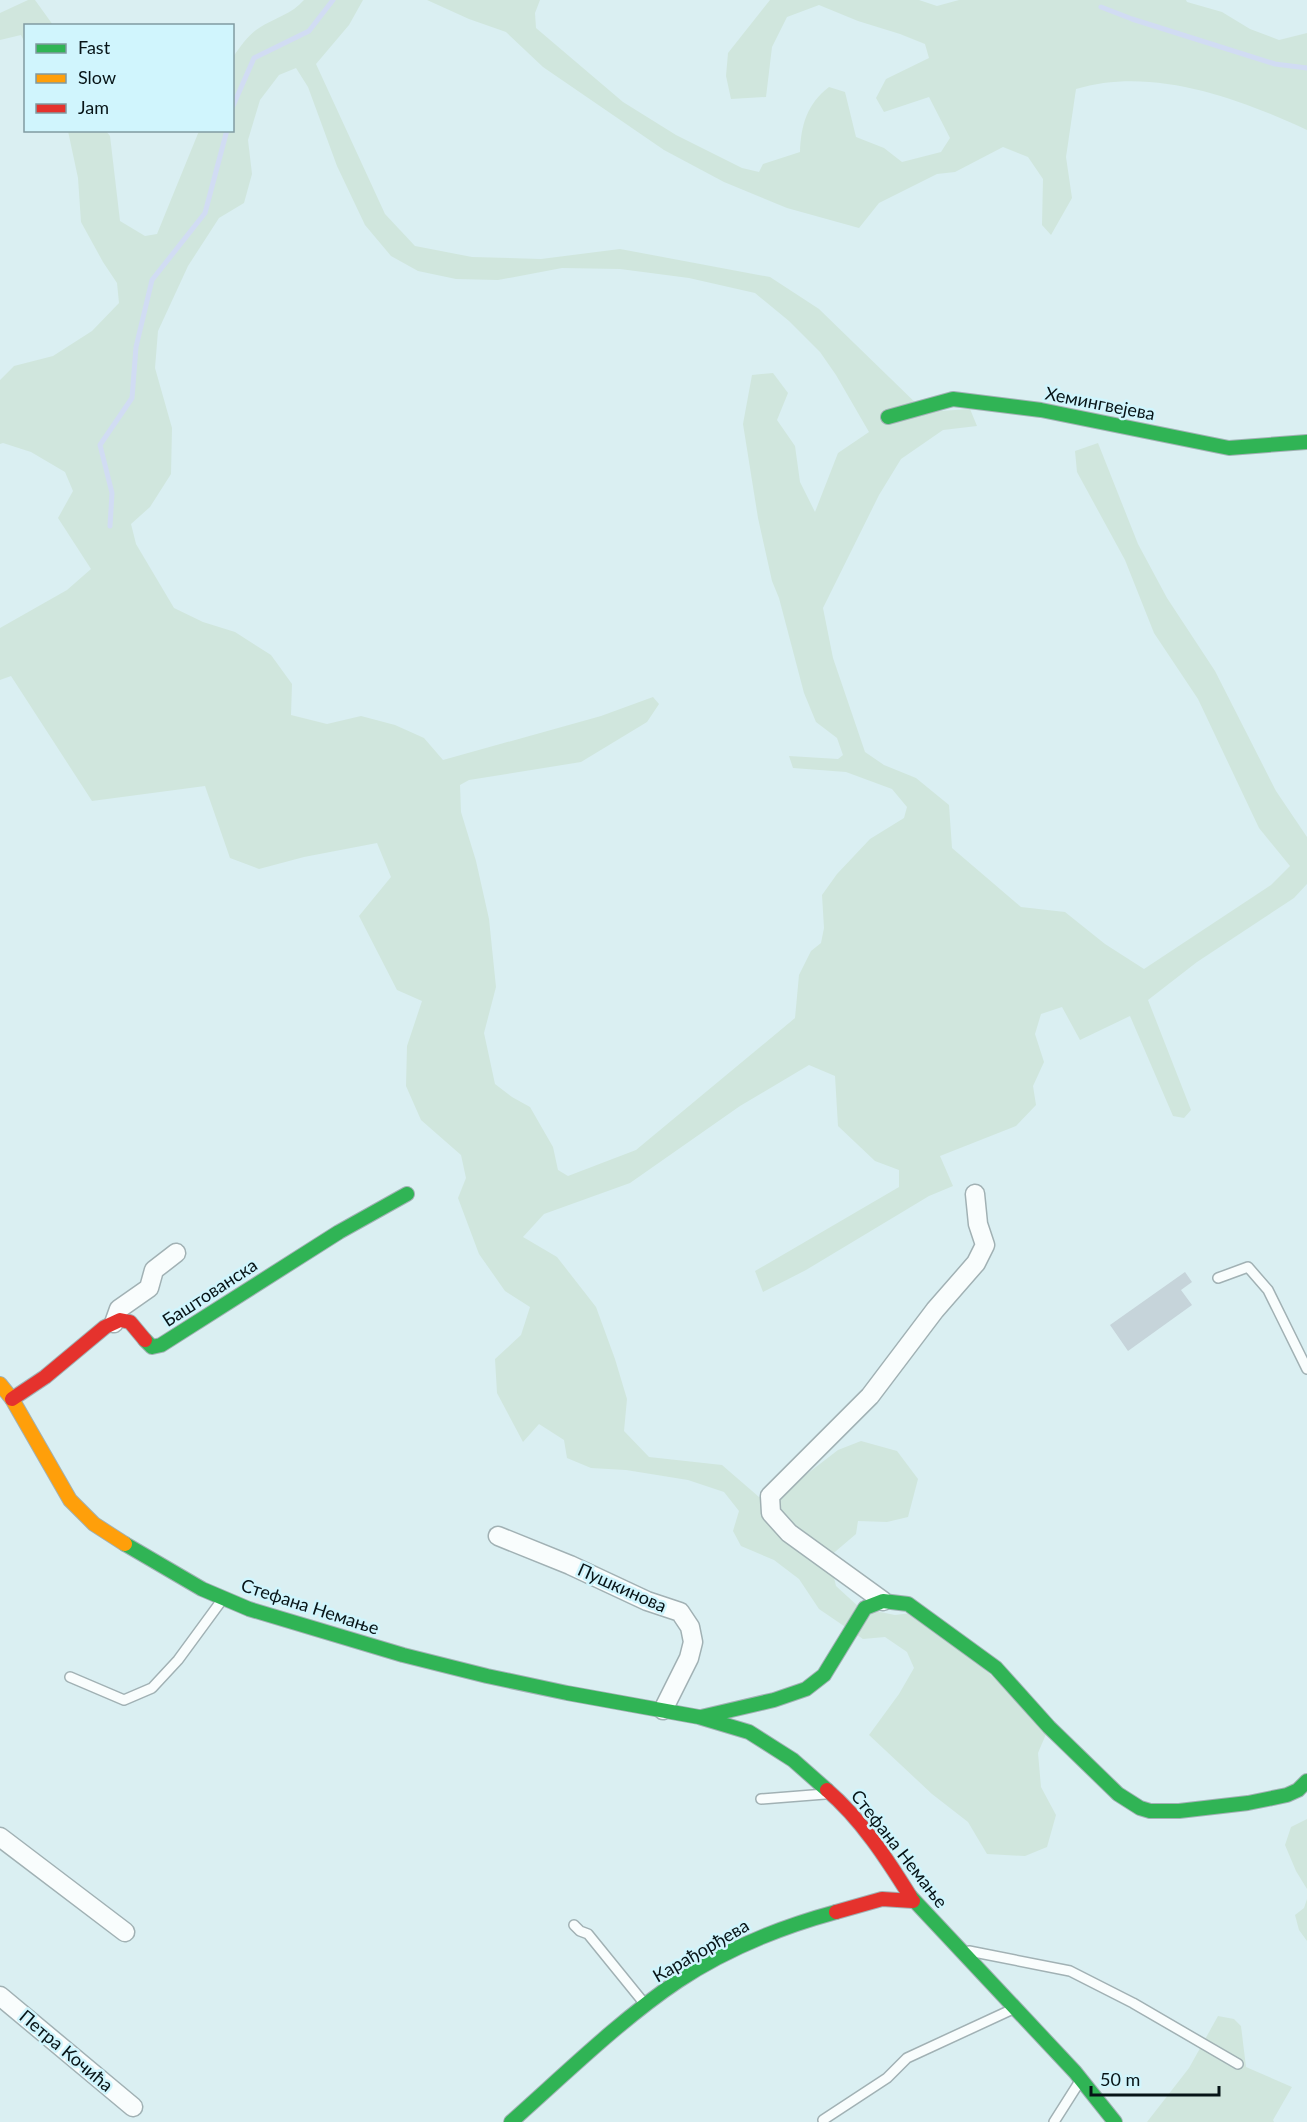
<svg xmlns="http://www.w3.org/2000/svg" width="1307" height="2122" font-family="Lato,sans-serif">
<rect width="100%" height="100%" fill="#daeff2"/>
<path fill="#d0e6dd" fill-rule="evenodd" d="M28 0H35L53 25 26 26 25 43 21 35 0 40V13Z
M304 0H363L349 25 316 64 385 214 415 246 472 257 541 259 620 249 770 277 819 309 925 412 970 409 977 426 943 430 901 459 879 495 823 608 833 658 865 752 884 765 916 778 949 805 952 848 1021 907 1065 912 1105 944 1144 969 1271 885 1290 866 1259 828 1198 699 1154 633 1125 560 1077 472 1075 451 1098 443 1138 544 1167 598 1215 671 1276 791 1307 837V884L1294 898 1197 962 1148 1000 1191 1110 1184 1118 1173 1116 1130 1016 1080 1040 1062 1007 1041 1014 1035 1034 1044 1062 1033 1086 1036 1105 1016 1126 940 1156 953 1186 929 1196 806 1270 763 1292 755 1271 899 1187V1170L875 1161 838 1126 835 1076 809 1065 740 1106 630 1183 544 1214 523 1237 557 1257 596 1307 615 1359 627 1399 624 1431 649 1457 722 1465 759 1497H777L838 1450 861 1441 897 1451 918 1479 908 1517 887 1522 858 1521 856 1534 829 1557 836 1586 860 1608 895 1615 920 1612 1049 1727 1038 1753 1041 1787 1056 1815 1047 1847 1025 1856 987 1854 968 1822 932 1794 869 1735 899 1694 914 1668 907 1652 885 1637 863 1639 819 1609 799 1579 774 1560 741 1546 733 1531 739 1511 724 1492 688 1480 626 1470 591 1468 567 1458 564 1440 539 1424 523 1442 497 1393 495 1359 521 1335 530 1307 505 1291 479 1254 458 1198 466 1178 461 1155 421 1120 406 1086 407 1046 422 1001 397 990 359 916 391 877 377 843 304 857 259 869 230 858 205 786 92 801 11 676 0 680V628L67 590 91 569 58 518 73 491 65 472 31 452 3 443 0 444V380L14 366 53 356 92 331 119 303 117 283 103 262 81 222 78 178 68 131H106L110 136 120 221 145 236 157 234 199 131 232 130 233 57C240 47 249 34 259 28 274 18 292 14 304 0ZM296 68 308 87 337 166 365 225 391 256 418 271 456 279 498 280 562 268 620 269 689 278 755 293 789 321 820 352 836 375 869 432 838 453 815 512 800 482 795 446 777 420 788 393 773 373 752 375 743 424 758 518 772 581 779 598 804 693 816 722 837 738 843 755 838 759 789 756 793 768 846 772 892 789 907 807 904 818 870 839 837 874 822 895 824 928 821 943 811 951 799 975 795 1018 636 1150 568 1176 558 1170 553 1147 530 1107 512 1097 495 1084 484 1033 496 987 489 919 476 861 461 812 460 785 469 780 581 762 647 722 659 704 653 697 601 716 443 760 424 738 395 725 361 716 327 724 291 715 292 684 271 655 235 632 203 622 174 608 136 544 131 524 150 507 171 474 172 428 155 368 158 331 188 266 219 218 244 203 252 174 248 140 260 100 279 75Z
M427 0H540L535 13 536 28 623 102 676 135 742 168 759 172 763 164 800 152C801 125 807 104 829 87L845 92 856 137 884 148 902 162 941 152 950 138 929 97 884 112 876 98 886 79 929 58 925 44 900 34 858 21 819 5 787 17 772 47 766 97 731 99 726 76 728 53 770 0H919L937 6 959 0H1186L1187 2 1222 12 1250 29 1279 40 1307 33V130C1238 98 1152 66 1076 89L1066 157 1072 198 1051 235 1042 225 1043 179 1028 157 1003 147 955 172 937 174 879 203 859 228 787 208 724 182 664 150 543 67 506 32 469 19Z
M1307 1819V1889L1296 1871 1285 1845 1291 1827Z
M1307 1899V1941L1299 1930 1295 1915 1304 1908Z
M1218 2016 1234 2019 1241 2026 1246 2067 1292 2087 1273 2120 1274 2122H1147L1189 2068Z"/>
<g fill="none" stroke-linecap="round" stroke-linejoin="round">
<path stroke="#d1dcf3" stroke-width="5" d="M1101 7 1132 19 1275 64 1307 68
M232 108 254 58 309 31 333 0
M110 526 112 493 100 445 132 398 136 347 152 280 205 213 227 130"/>
</g>
<path fill="#c6d4da" d="M1185 1272 1192 1282 1181 1290 1192 1305 1128 1351 1110 1325Z"/>
<g fill="none" stroke-linecap="round" stroke-linejoin="round">
<defs>
<path id="lane" d="M1218 1278 1248 1267 1268 1290 1307 1369
M70 1677 124 1700 152 1688 178 1660 222 1600
M761 1799 825 1794
M574 1925 580 1931 588 1934 644 2003
M969 1951 1070 1971 1133 2003 1238 2064
M823 2120 887 2078 907 2058 1013 2009
M1054 2122 1080 2081"/>
<path id="street" d="M114 1323 119 1309 149 1288 154 1270 176 1253
M498 1536 570 1565 647 1601 680 1612 690 1627 693 1642 689 1658 663 1710
M883 1601 789 1533 771 1513 770 1496 870 1396 935 1310 976 1263 985 1245 978 1224 975 1194
M0 1837 125 1932
M0 1996 133 2107"/>
<path id="fast" d="M888 417 953 399 1041 410 1229 448 1307 442
M145 1340 152 1347 161 1345 339 1232 407 1194
M125 1544 202 1589 249 1609 403 1655 487 1676 567 1693 699 1717 749 1732 793 1760 827 1790
M701 1717 774 1700 806 1689 824 1675 865 1608 883 1601 908 1604 996 1668 1049 1727 1118 1794 1140 1808 1150 1811H1179L1248 1803 1287 1795 1298 1790 1307 1781
M910 1896 1075 2072 1115 2122
M511 2122C564 2075 620 2020 678 1981 726 1949 781 1927 836 1912"/>
<path id="slow" d="M0 1384 12 1399 70 1500 94 1524 125 1544"/>
<path id="jam" d="M12 1399 45 1377 105 1327 120 1320 130 1322 145 1340
M827 1790C861 1819 887 1859 910 1896
M836 1912 882 1899 913 1901"/>
</defs>
<use href="#lane" stroke="#a1b1b4" stroke-width="12"/>
<use href="#street" stroke="#a1b1b4" stroke-width="21"/>
<use href="#fast" stroke="#a1b1b4" stroke-width="16"/>
<use href="#slow" stroke="#a1b1b4" stroke-width="16"/>
<use href="#jam" stroke="#a1b1b4" stroke-width="16"/>
<use href="#lane" stroke="#f9fdfd" stroke-width="9"/>
<use href="#street" stroke="#f9fdfd" stroke-width="18"/>
<use href="#fast" stroke="#30b455" stroke-width="14"/>
<use href="#slow" stroke="#ff9f0a" stroke-width="14"/>
<use href="#jam" stroke="#e5322d" stroke-width="14"/>
</g>
<g text-anchor="middle" stroke-width="5" stroke-linejoin="round" paint-order="stroke">
<g font-size="18" fill="#071417" stroke="#d0f5fd">
<text transform="translate(1100 404) rotate(11)" y="6">Хемингвејева</text>
<text transform="translate(210 1293) rotate(-33)" y="6">Баштованска</text>
<text transform="translate(622 1588) rotate(24)" y="6">Пушкинова</text>
<text transform="translate(310 1607) rotate(18)" y="6">Стефана Немање</text>
<text transform="translate(899 1849) rotate(52)" y="6">Стефана Немање</text>
<text transform="translate(701 1951) rotate(-30)" y="6">Карађорђева</text>
<text transform="translate(66 2051) rotate(40)" y="6">Петра Кочића</text>
</g>
</g>
<rect x="24" y="24" width="210" height="108" fill="#d0f5fd" stroke="#809ba1" stroke-width="1.5"/>
<rect x="36" y="44" width="30" height="9" fill="#30b455" stroke="#809ba1" stroke-width="1.5"/>
<text x="78" y="54" font-size="18" fill="#071417">Fast</text>
<rect x="36" y="74" width="30" height="9" fill="#ff9f0a" stroke="#809ba1" stroke-width="1.5"/>
<text x="78" y="84" font-size="18" fill="#071417">Slow</text>
<rect x="36" y="104" width="30" height="9" fill="#e5322d" stroke="#809ba1" stroke-width="1.5"/>
<text x="78" y="114" font-size="18" fill="#071417">Jam</text>
<path d="M1091 2086v9h128v-9" fill="none" stroke="#071417" stroke-width="3"/>
<text x="1100" y="2086" font-size="18" fill="#071417" stroke="#d0f5fd" stroke-width="4.5" paint-order="stroke">50 m</text>
</svg>
